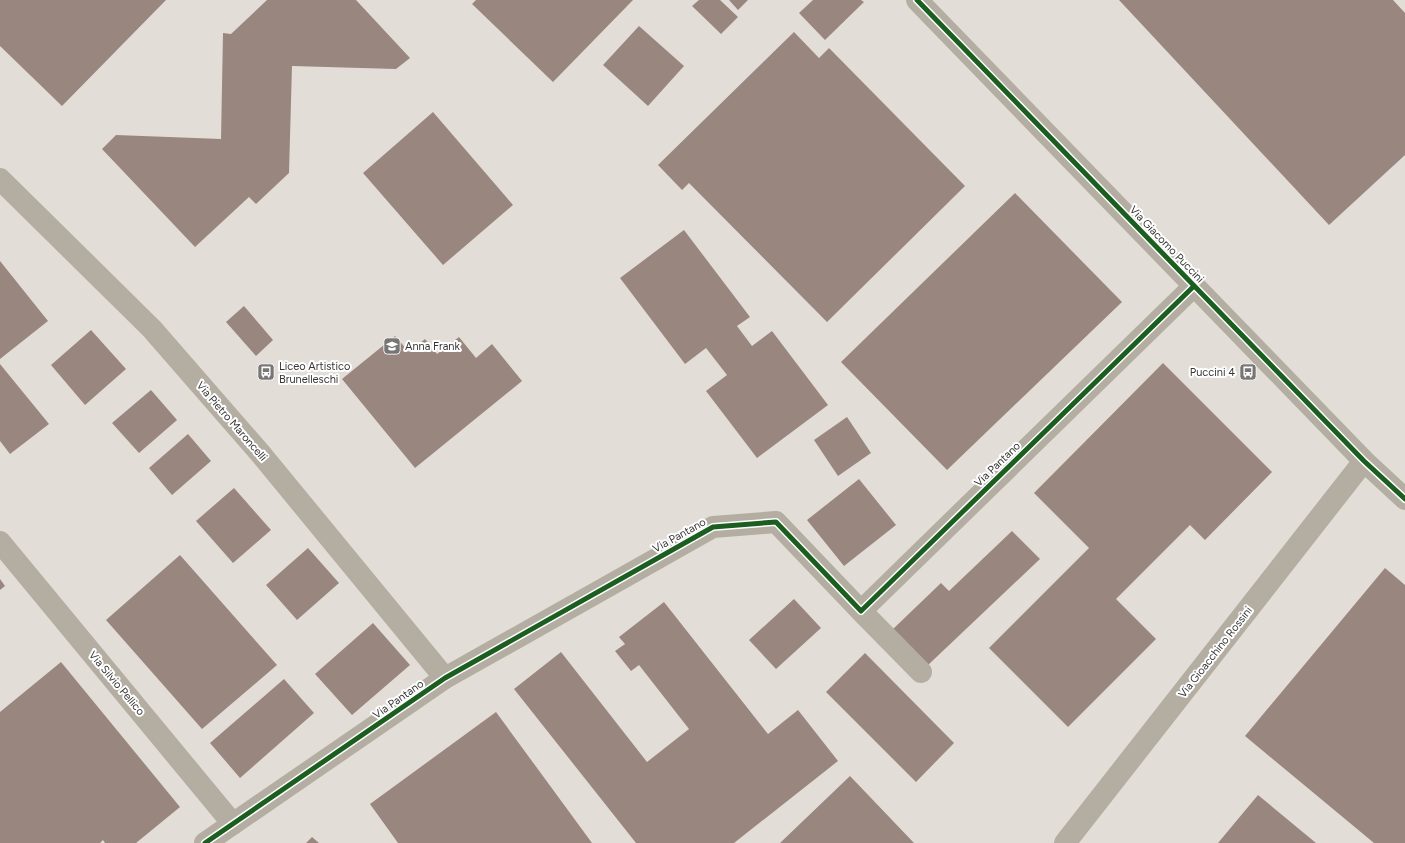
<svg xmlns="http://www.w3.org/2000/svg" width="1405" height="843" font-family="Figtree,sans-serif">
<rect width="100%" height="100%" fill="#efecea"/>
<path fill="#e3ddd8" d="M0 0H1405V843H0Z"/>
<path fill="#99877f" d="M0 0H166L62 106 0 46Z
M267 0H356L410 58 396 69 292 66 289 173 256 204 249 197 195 247 102 149 116 135 221 139 223 33 231 34Z
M476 0H633L553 82 472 4Z
M699 0H720L738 17 721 34 692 6Z
M729 0H748L738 10Z
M813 0H861L864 2 825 40 799 13Z
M1119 0H1393L1405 13V155L1329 225Z
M639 26 684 66 648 106 603 65Z
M794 32 819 58 829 48 965 186 827 322 689 183 682 190 658 165Z
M433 112 513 205 443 265 363 173Z
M1015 193 1122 302 947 470 841 362Z
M684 230 750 317 737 326 752 346 772 331 828 405 757 458 706 391 727 375 706 348 685 364 620 278Z
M0 261 48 321 0 359Z
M244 306 273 340 256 356 226 322Z
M91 330 126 369 85 405 51 365Z
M395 336 409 352 425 339 437 354 459 337 476 358 492 344 522 381 415 468 342 379Z
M1163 363 1272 472 1205 540 1190 525 1116 599 1156 639 1068 727 989 648 1089 548 1034 493Z
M0 364 49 424 10 454 0 441Z
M151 390 177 420 139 453 112 423Z
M847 417 871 453 838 476 814 440Z
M188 434 211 461 172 495 149 468Z
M859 479 896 525 844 566 807 520Z
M234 488 271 530 233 563 196 521Z
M1012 531 1040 559 927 666 892 630 941 583 949 591Z
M308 548 339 583 297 620 266 585Z
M180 555 277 665 202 729 106 620Z
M1385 568 1405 585V843H1374L1245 736Z
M0 579 5 586 0 590Z
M794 599 821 628 776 669 749 640Z
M664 602 768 734 798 710 838 761 734 843H636L514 689 561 652 647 762 689 729 639 665 631 671 615 651 625 644 619 637Z
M373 623 410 665 352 715 315 674Z
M865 653 954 743 916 782 826 692Z
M61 662 180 807 136 843H105L103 840 100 843H0V712Z
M284 679 314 713 240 778 210 743Z
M496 712 592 843H398L370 804Z
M850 776 914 843H780Z
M1258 795 1316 843H1218Z
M312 837 319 843H306Z"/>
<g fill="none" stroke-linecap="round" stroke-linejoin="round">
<path stroke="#b3ada2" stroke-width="22" d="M917 0 1364 461 1405 499
M0 179 152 329 260 453 445 678
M0 542 233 824
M861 611 921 672
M205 843 445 678 713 527 776 522 861 611 1194 286
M1065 843 1364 461"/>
<defs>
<path id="cycleway" d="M917 0 1364 461 1405 499
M205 843 445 678 713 527 776 522 861 611 1194 286"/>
</defs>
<use href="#cycleway" stroke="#fff" stroke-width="8"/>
<use href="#cycleway" stroke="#1b5e20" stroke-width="5"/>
</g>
<defs>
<symbol id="school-square" viewBox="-11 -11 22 22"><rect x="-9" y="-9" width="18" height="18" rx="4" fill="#777674" stroke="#fff"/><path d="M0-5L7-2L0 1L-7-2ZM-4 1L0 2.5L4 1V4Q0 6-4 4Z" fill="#fff"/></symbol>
<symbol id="bus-square" viewBox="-11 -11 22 22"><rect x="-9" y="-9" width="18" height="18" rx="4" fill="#777674" stroke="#fff"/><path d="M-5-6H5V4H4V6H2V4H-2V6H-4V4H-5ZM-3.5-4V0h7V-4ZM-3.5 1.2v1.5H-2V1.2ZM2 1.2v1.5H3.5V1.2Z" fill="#fff"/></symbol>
</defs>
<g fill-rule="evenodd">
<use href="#school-square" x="382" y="336" width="20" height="20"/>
<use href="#bus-square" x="256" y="362" width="20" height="20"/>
<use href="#bus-square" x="1238" y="362" width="20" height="20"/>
</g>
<g text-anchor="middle" stroke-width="4" stroke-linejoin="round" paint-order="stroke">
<g font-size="11" fill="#373635" stroke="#fff">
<text transform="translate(1167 244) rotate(46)" y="4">Via Giacomo Puccini</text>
<text transform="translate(232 421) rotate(49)" y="4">Via Pietro Maroncelli</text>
<text transform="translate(997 464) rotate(-44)" y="4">Via Pantano</text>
<text transform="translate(679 535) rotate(-29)" y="4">Via Pantano</text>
<text transform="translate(1215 652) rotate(-52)" y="4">Via Gioacchino Rossini</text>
<text transform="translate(117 683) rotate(50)" y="4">Via Silvio Pellico</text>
<text transform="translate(398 699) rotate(-35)" y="4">Via Pantano</text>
</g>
<g font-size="11" fill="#373635" stroke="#fff" text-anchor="start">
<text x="405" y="350">Anna Frank</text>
<text x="279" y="370">Liceo Artistico<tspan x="279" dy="13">Brunelleschi</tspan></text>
<text x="1235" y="376" text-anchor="end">Puccini 4</text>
</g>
</g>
</svg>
